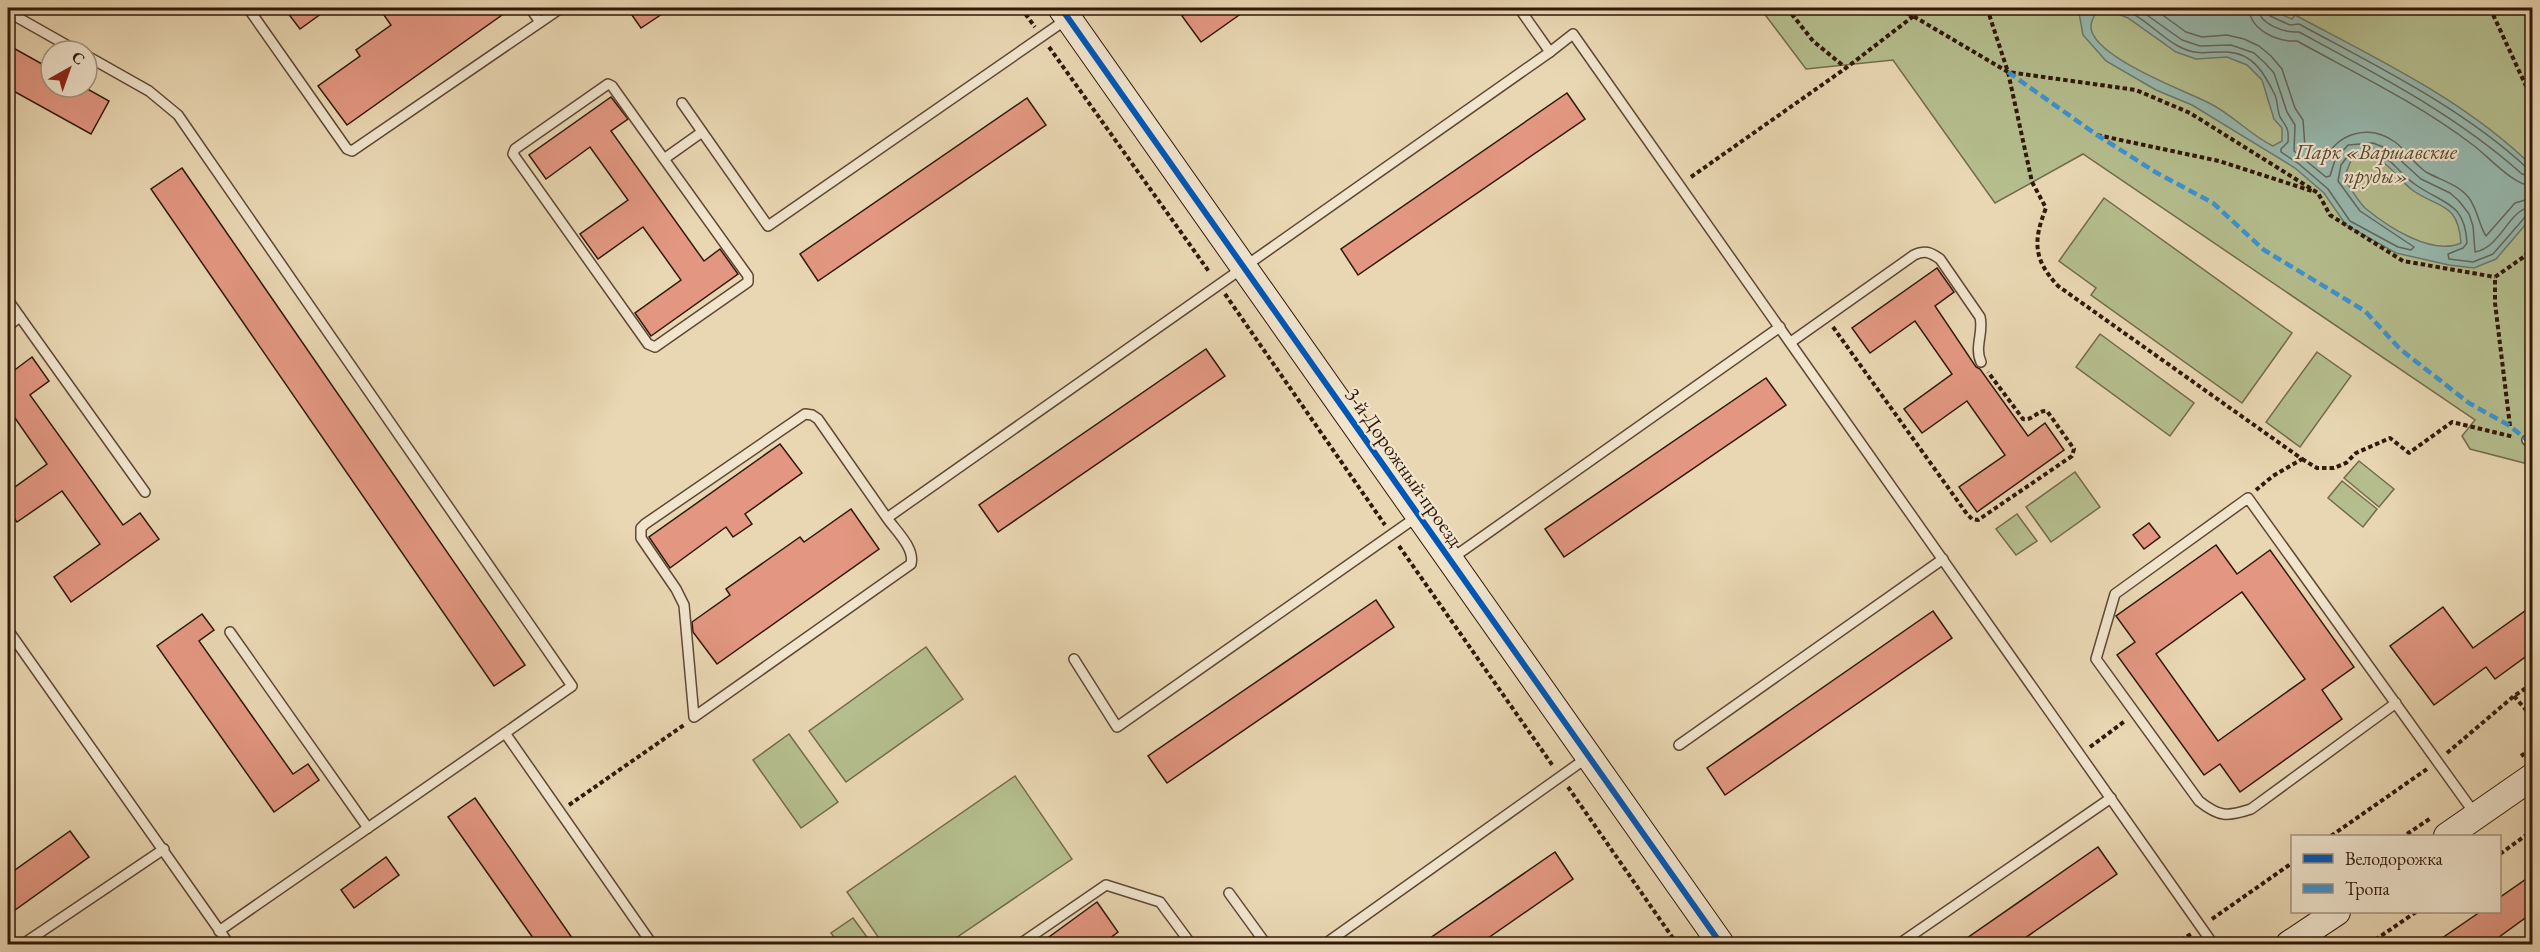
<svg xmlns="http://www.w3.org/2000/svg" width="2540" height="952" viewBox="0 0 2540 952" font-family="'EB Garamond',serif">
<style>
.green{fill:#b5be8e;stroke:#736b4c;stroke-width:1.5}
.water{fill:#97b9af;stroke:#6e796d;stroke-width:1.5;fill-rule:evenodd}
.lines{fill:none;stroke-linecap:round;stroke-linejoin:round}
.shore{stroke:#64685c;stroke-width:1.5}
.building{fill:#e39782;stroke:#311809;stroke-width:1.5;fill-rule:evenodd}
.lane-casing{stroke:#5f4834;stroke-width:12}
.secondary-casing{stroke:#311809;stroke-width:28}
.path{stroke:#311809;stroke-width:4;stroke-dasharray:4.5 3;stroke-linecap:butt}
.lane{stroke:#f1e5ce;stroke-width:9}
.secondary{stroke:#f1e5ce;stroke-width:26}
.quiet{stroke:#3d93d2;stroke-width:4.5;stroke-dasharray:9 4.5;stroke-linecap:butt}
.cycleway-casing{stroke:#f1e5ce;stroke-width:10}
.cycleway{stroke:#0057b8;stroke-width:6}
.labels{text-anchor:middle;stroke-width:4.5;stroke-linejoin:round;paint-order:stroke}
.park-label{font-size:21px;font-style:italic;fill:#594a31;stroke:#f1e5ce}
.street-label{font-size:21px;fill:#311809;stroke:#f1e5ce}
</style>
<rect width="100%" height="100%" fill="#e9d7b3"/>
<filter id="stains"><feTurbulence type="fractalNoise" baseFrequency=".00333" numOctaves="4"/><feColorMatrix values="0 0 0 0 .2 0 0 0 0 .09 0 0 0 0 .02 0 0 0 .5 -.17"/></filter>
<radialGradient id="worn" r=".72"><stop offset=".6" stop-color="#630" stop-opacity="0"/><stop offset="1" stop-color="#630" stop-opacity=".3"/></radialGradient>
<g class="green">
<polygon points="1760,8 2532,8 2532,470 2524,463 2470,449 2462,436 2475,420 2083,154 1995,203 1893,60 1806,69"/>
<polygon points="2104,198 2292,333 2242,403 2091,295 2096,288 2059,261"/>
<polygon points="2100,334 2194,403 2170,436 2076,367"/>
<polygon points="2317,352 2351,376 2300,447 2266,422"/>
<polygon points="2359,461 2394,489 2379,507 2344,478"/>
<polygon points="2075,472 2100,507 2051,542 2026,507"/>
<polygon points="2342,481 2377,509 2363,527 2328,498"/>
<polygon points="2017,514 2037,541 2016,555 1996,529"/>
<polygon points="926,647 963,699 846,782 809,731"/>
<polygon points="789,734 838,802 801,828 753,760"/>
<polygon points="1015,776 1072,859 947,944 883,944 847,892"/>
<polygon points="853,918 872,944 839,944 831,933"/>
</g>
<path class="water" d="M 2081,8 L 2266,8 L 2292,19 L 2295,15 C 2377,59 2465,100 2532,166 L 2532,217 L 2496,259 L 2474,268 L 2449,265 L 2396,253 L 2346,225 L 2324,193 L 2295,168 L 2192,105 L 2156,90 L 2106,61 L 2083,35 L 2079,13 ZM 2097,11 L 2118,14 L 2128,18 L 2176,52 L 2196,59 L 2227,57 L 2247,65 L 2262,80 L 2274,119 L 2282,128 L 2282,141 L 2273,146 C 2250,135 2232,114 2209,103 C 2183,90 2102,60 2092,32 C 2089,25 2093,18 2097,11 ZM 2372,156 C 2389,163 2398,178 2411,189 C 2437,209 2458,200 2461,243 C 2432,256 2388,227 2365,208 C 2357,200 2350,187 2344,178 L 2352,158 Z"/>
<g class="lines">
<g class="shore">
<path d="M 2116,8 C 2141,12 2157,35 2178,46 C 2198,57 2208,51 2227,52 C 2254,53 2265,75 2275,95 C 2278,102 2277,110 2280,117 C 2287,128 2289,128 2288,142 L 2281,149 L 2281,152 L 2299,164 L 2328,189 L 2350,221 L 2398,247 L 2411,250 L 2414,247 L 2360,211 L 2338,181 L 2341,165 L 2350,153 C 2387,143 2390,167 2416,185 C 2443,204 2465,202 2467,243 L 2463,248 L 2448,254 L 2449,259 L 2473,262 L 2493,254 L 2526,216 L 2532,214"/>
<path d="M 2137,8 L 2182,40 L 2200,46 L 2231,45 L 2254,53 L 2265,63 L 2274,73 L 2287,112 L 2295,125 L 2294,151 L 2326,177 L 2330,176 L 2335,160 L 2348,145 L 2373,143 L 2388,149 L 2421,179 L 2450,193 L 2459,201 L 2469,214 L 2473,226 L 2475,252 C 2501,248 2509,208 2532,207"/>
<path d="M 2153,8 L 2186,32 L 2202,37 L 2227,35 L 2244,39 L 2259,46 L 2271,56 L 2282,69 L 2295,108 L 2303,120 L 2305,147 L 2321,161 L 2325,160 C 2338,132 2370,124 2395,142 C 2406,150 2414,164 2426,172 C 2440,180 2458,184 2469,198 C 2478,210 2479,226 2486,236 L 2515,203 L 2532,198"/>
<path d="M 2249,8 C 2250,30 2277,42 2297,41 C 2357,74 2419,104 2473,145 C 2488,156 2514,186 2532,186"/>
<path d="M 2258,8 C 2259,24 2284,33 2299,32 C 2377,74 2456,115 2522,174 L 2532,177"/>
<path d="M 2266,8 L 2270,16 L 2290,25 L 2299,24 C 2378,67 2461,107 2527,168 L 2532,170"/>
</g>
</g>
<g class="building">
<polygon points="284,8 329,8 300,29"/>
<polygon points="379,8 512,8 347,125 318,86 360,56 356,50 391,25"/>
<polygon points="627,8 671,8 641,28"/>
<polygon points="1194,8 1249,8 1201,42 1182,16"/>
<polygon points="8,45 51,69 51,87 84,87 109,101 91,134 8,88"/>
<polygon points="1567,93 1585,119 1358,275 1341,249"/>
<polygon points="611,97 628,119 611,131 704,261 720,249 738,274 651,336 635,313 681,280 643,227 598,259 580,234 628,200 590,147 546,179 529,155"/>
<polygon points="1027,98 1046,125 818,281 800,254"/>
<polygon points="182,168 525,665 494,686 151,189"/>
<polygon points="1937,268 1954,292 1935,306 1976,367 1980,369 2028,436 2045,423 2064,450 1977,512 1959,487 2005,455 1967,401 1922,433 1904,409 1952,374 1915,321 1870,353 1852,328"/>
<polygon points="1206,349 1225,376 998,532 979,505"/>
<polygon points="32,357 49,381 30,395 123,525 140,513 159,539 71,602 54,577 100,544 62,491 17,522 8,510 8,492 47,464 8,408 8,375"/>
<polygon points="1766,378 1786,405 1564,557 1545,529"/>
<polygon points="780,444 802,473 745,514 752,524 733,537 726,527 670,568 649,537"/>
<polygon points="851,509 879,549 717,664 693,632 692,622 730,595 726,589 770,558 800,537 804,542"/>
<polygon points="2149,523 2160,537 2144,549 2133,535"/>
<path d="M 2216,545 L 2237,574 L 2270,550 L 2354,667 L 2322,690 L 2342,719 L 2240,792 L 2220,764 L 2204,775 L 2117,655 L 2135,642 L 2116,616 ZM 2242,592 L 2305,679 L 2218,741 L 2156,654 Z"/>
<polygon points="1376,600 1394,627 1167,783 1148,756"/>
<polygon points="2532,606 2532,652 2495,679 2486,667 2434,705 2390,646 2443,607 2473,648"/>
<polygon points="1933,611 1952,638 1725,795 1707,768"/>
<polygon points="202,614 214,630 199,641 293,774 308,764 319,780 274,812 157,646"/>
<polygon points="475,798 577,945 538,945 448,817"/>
<polygon points="70,831 89,857 8,915 8,875"/>
<polygon points="2098,847 2117,874 2015,945 1957,945"/>
<polygon points="1555,852 1573,879 1478,945 1420,945"/>
<polygon points="386,857 399,875 354,908 341,890"/>
<polygon points="2532,875 2532,913 2488,945 2432,945 2480,912 2499,912 2499,898"/>
<polygon points="1097,902 1118,932 1101,945 1038,945"/>
</g>
<g class="lines">
<defs>
<g id="lane">
<polyline points="248,8 347,149 352,151 561,8"/>
<polyline points="530,8 540,22"/>
<polyline points="1519,8 1550,52 1573,34 2213,944"/>
<polyline points="8,12 77,51"/>
<polyline points="87,56 149,91 178,115 572,686 505,733 652,944"/>
<polyline points="682,103 768,226 1067,19"/>
<polyline points="664,159 612,86 608,84 515,149 513,154 648,344 655,347 748,282 748,276 664,159 702,132"/>
<polyline points="8,300 20,317 8,326"/>
<polyline points="20,317 145,492"/>
<path d="M 1791,342 L 1914,255 C 1925,250 1930,252 1940,259 L 1980,317 C 1984,332 1974,347 1981,362"/>
<polyline points="2527,440 2532,444"/>
<path d="M 887,518 C 896,531 915,548 911,564 L 694,717 L 684,605 L 676,589 L 641,538 L 641,528 L 645,524 L 805,414 L 812,415 L 818,419 L 887,518 L 1550,52"/>
<polyline points="1451,559 1780,327"/>
<polyline points="8,630 229,944"/>
<polyline points="230,632 368,828"/>
<polyline points="1074,659 1117,727 1418,516"/>
<path d="M 2396,703 L 2251,809 C 2227,817 2219,817 2199,801 L 2096,659 L 2115,594 L 2248,498 L 2475,814"/>
<polyline points="1679,745 1943,559"/>
<polyline points="1229,893 1266,944"/>
<polyline points="219,931 505,733"/>
<polyline points="23,944 164,849"/>
<polyline points="1020,944 1106,885 1160,902 1191,944"/>
<polyline points="1325,944 1588,757"/>
<polyline points="1899,944 2111,798"/>
</g>
<g id="secondary">
<polyline points="1061,8 1721,944"/>
<polyline points="2447,836 2532,777"/>
<polyline points="2289,944 2337,912"/>
</g>
</defs>
<use href="#lane" class="lane-casing"/>
<use href="#secondary" class="secondary-casing"/>
<g class="path">
<polyline points="1021,8 1035,27"/>
<polyline points="1787,8 1813,41 1846,68"/>
<polyline points="1893,8 1913,16 2008,72 2136,90 2190,113 2318,193 2330,215 2403,261 2495,277"/>
<path d="M 1987,8 L 2008,72 L 2032,182 L 2046,208 C 2033,241 2033,259 2058,286 L 2302,459 L 2273,476 L 2256,490"/>
<polyline points="2490,8 2532,99"/>
<polyline points="1049,47 1210,273"/>
<polyline points="2097,135 2219,161 2312,191"/>
<polyline points="1691,177 1846,68 1924,8"/>
<polyline points="1225,294 1385,525"/>
<path d="M 1833,327 L 1967,514 L 1972,519 L 1978,520 L 2072,456 L 2074,449 L 2047,411 C 2037,410 2033,421 2023,419 L 1988,372"/>
<polyline points="2510,426 2495,303 2495,277 2525,256 2532,244"/>
<polyline points="2302,459 2317,468 2334,468 2346,463 2356,453 2390,438 2409,453 2452,422 2514,437"/>
<polyline points="1399,546 1553,766"/>
<polyline points="2514,696 2532,717 2530,750 2521,756"/>
<polyline points="2090,747 2125,721"/>
<polyline points="2447,753 2514,696 2532,684"/>
<polyline points="1568,787 1677,944"/>
<polyline points="569,805 684,725"/>
<polyline points="2407,834 2431,818"/>
<polyline points="2331,836 2427,769"/>
<polyline points="2500,854 2532,831"/>
<polyline points="2212,919 2292,863"/>
<polyline points="2174,944 2191,934"/>
<polyline points="2369,944 2416,912"/>
</g>
<use href="#lane" class="lane"/>
<use href="#secondary" class="secondary"/>
<polyline class="quiet" points="2008,72 2097,135 2157,173 2213,203 2264,250 2365,311 2400,349 2469,403 2510,426 2527,440"/>
<defs>
<polyline id="cycleway" points="1061,8 1721,944"/>
</defs>
<use href="#cycleway" class="cycleway-casing"/>
<use href="#cycleway" class="cycleway"/>
</g>
<g class="labels">
<g class="park-label">
<text x="2376" y="159">Парк «Варшавские<tspan x="2376" dy="24">пруды»</tspan></text>
</g>
<g class="street-label">
<text transform="translate(1404 467) rotate(55)" y="7">3-й Дорожный проезд</text>
</g>
</g>
<rect width="2540" height="952" fill="none" stroke="#e9d7b3" stroke-width="30"/>
<rect x="9" y="9" width="2522" height="934" fill="none" stroke="#311809" stroke-width="3"/>
<rect x="15" y="15" width="2510" height="922" fill="none" stroke="#311809" stroke-width="1.5"/>
<rect x="2291" y="835" width="210" height="78" fill="#f1e5ce" stroke="#a4937f" stroke-width="1.5"/>
<rect x="2303" y="854" width="30" height="9" fill="#0057b8" stroke="#a4937f" stroke-width="1.5"/>
<text x="2345" y="865" font-size="18" fill="#311809">Велодорожка</text>
<rect x="2303" y="884" width="30" height="9" fill="#3d93d2" stroke="#a4937f" stroke-width="1.5"/>
<text x="2345" y="895" font-size="18" fill="#311809">Тропа</text>
<g transform="translate(69 69) rotate(40)"><circle r="28" fill="#f1e5ce" stroke="#a4937f" stroke-width="1.5"/>
<path d="M0-4.5L10 22L0 15L-10 22Z" fill="#8f2418"/>
<text y="-9" font-size="16" font-weight="bold" text-anchor="middle" fill="#311809">С</text>
</g>
<rect width="100%" height="100%" filter="url(#stains)"/>
<rect width="100%" height="100%" fill="url(#worn)"/>
</svg>
